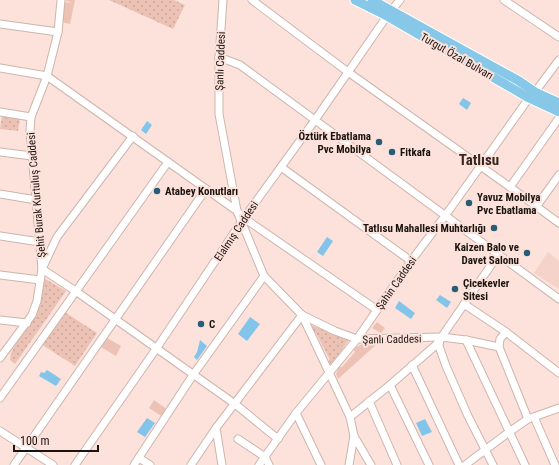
<svg xmlns="http://www.w3.org/2000/svg" width="559" height="465" viewBox="0 0 559 465" font-family="'Roboto Condensed',sans-serif">
<style>
.built{fill:#f5d3c9}
.grass{fill:url(#grass-dots)}
.garden{fill:#ecc2b5}
.water{fill:#83c5ea}
.lines{fill:none;stroke-linecap:round;stroke-linejoin:round}
.minor-casing{stroke:#cdb5ad;stroke-width:9}
.major-casing{stroke:#fff;stroke-width:11}
.minor{stroke:#fff;stroke-width:7}
.major{stroke:#87c8e8;stroke-width:9}
.poi-dot{fill:#285d78;stroke:#fce2da;stroke-width:1.5}
.labels{text-anchor:middle;stroke-width:4;stroke-linejoin:round;paint-order:stroke}
.street-label{font-size:11px;fill:#1b1310;stroke:#fce2da}
.poi-label{font-size:11px;font-weight:bold;fill:#1b1310;stroke:#fce2da;text-anchor:start}
.district-label{font-size:15px;font-weight:bold;fill:#382520;stroke:#fce2da}
</style>
<defs>
<pattern id="grass-dots" width="8" height="8" patternUnits="userSpaceOnUse"><rect width="8" height="8" fill="#ecc2b5"/><path d="M2 2h.1M6 6h.1" fill="none" stroke="#caa69b" stroke-width="1.8" stroke-linecap="round"/></pattern>
</defs>
<rect width="100%" height="100%" fill="#fce2da"/>
<polygon class="built" points="548,252 559,261 559,289 534,273"/>
<g class="grass">
<polygon points="109,0 174,0 185,5 173,29"/>
<polygon points="2,116 20,118 18,131 0,129"/>
<polygon points="42,277 66,291 15,364 10,360 11,353 23,331"/>
<polygon points="63,311 97,333 75,366 41,344"/>
<polygon points="311,325 349,340 331,365 329,361 329,358 316,333 314,332"/>
</g>
<g class="garden">
<polygon points="65,0 75,0 70,24 61,22 64,2 72,3"/>
<polygon points="377,322 385,328 381,333 372,328"/>
<polygon points="107,338 121,346 116,356 101,347"/>
<polygon points="378,343 338,379 336,374 339,367 342,367 355,352 353,349 362,344"/>
<polygon points="154,400 168,410 163,417 149,408"/>
</g>
<g class="water">
<polygon points="463,98 471,103 467,110 459,104"/>
<polygon points="147,121 152,125 146,134 141,130"/>
<polygon points="327,237 333,241 323,256 317,252"/>
<polygon points="440,295 451,302 447,308 436,300"/>
<polygon points="399,301 415,313 411,319 395,308"/>
<polygon points="250,317 260,324 247,341 238,334"/>
<polygon points="200,340 207,346 197,360 194,357 197,352"/>
<polygon points="47,370 61,379 56,386 39,376 41,372 44,373"/>
<polygon points="147,418 155,423 145,437 137,432"/>
<polygon points="425,419 432,432 422,436 416,423"/>
</g>
<g class="lines">
<defs>
<g id="minor">
<polyline points="223,0 219,57 219,114 237,211 264,276 302,315 335,331 357,339 441,337 466,340 499,347"/>
<polyline points="252,0 348,72 510,187 559,223"/>
<polyline points="504,0 559,37"/>
<polyline points="0,24 58,32"/>
<polyline points="219,57 240,65 559,299"/>
<polyline points="0,68 47,76 237,211 244,218 377,310"/>
<polyline points="535,92 559,60"/>
<polyline points="0,112 31,117"/>
<polyline points="133,136 57,237 42,269 77,292 235,404 278,439"/>
<polyline points="0,152 32,156"/>
<polyline points="281,167 411,261"/>
<polyline points="510,187 559,118"/>
<polyline points="0,194 36,200"/>
<polyline points="536,207 559,175"/>
<polyline points="0,236 40,242"/>
<polyline points="0,275 40,280"/>
<polyline points="464,304 506,332"/>
<polyline points="302,315 350,417 354,436 349,465"/>
<polyline points="0,320 27,323"/>
<polyline points="440,340 439,346 446,366 468,416 493,465"/>
<polyline points="466,340 525,465"/>
<polyline points="0,358 32,315 37,301 42,269 30,131 31,117 47,76 58,32 61,0"/>
<polyline points="412,365 459,465"/>
<polyline points="390,385 429,465"/>
<polyline points="0,398 168,162"/>
<polyline points="369,401 397,465"/>
<polyline points="296,413 321,465"/>
<polyline points="350,417 390,385 436,345 498,255"/>
<polyline points="534,417 555,465"/>
<polyline points="528,419 499,347 500,339 506,332 559,373"/>
<polyline points="0,431 53,465"/>
<polyline points="354,436 371,465"/>
<polyline points="238,439 265,457 269,465"/>
<polyline points="139,458 150,465"/>
<polyline points="14,465 206,189"/>
<polyline points="75,465 156,349 244,218 315,120 387,16 400,0"/>
<polyline points="134,465 193,375 264,276"/>
<polyline points="191,465 216,428"/>
<polyline points="222,465 216,428 302,315"/>
<polyline points="259,465 296,413 357,339 411,261 445,216 529,98"/>
<polyline points="465,465 509,432 528,419 559,408"/>
</g>
<g id="major">
<polyline points="355,0 387,16 529,98 559,112"/>
<polyline points="372,0 519,81 535,92 559,103"/>
</g>
</defs>
<use href="#minor" class="minor-casing"/>
<use href="#major" class="major-casing"/>
<use href="#minor" class="minor"/>
<use href="#major" class="major"/>
</g>
<g class="poi-dot">
<circle cx="379" cy="142" r="4"/>
<circle cx="392" cy="152" r="4"/>
<circle cx="157" cy="191" r="4"/>
<circle cx="469" cy="203" r="4"/>
<circle cx="494" cy="228" r="4"/>
<circle cx="527" cy="253" r="4"/>
<circle cx="455" cy="289" r="4"/>
<circle cx="201" cy="324" r="4"/>
</g>
<g class="labels">
<g class="street-label">
<text transform="translate(457 56) rotate(30)" y="4">Turgut Özal Bulvarı</text>
<text transform="translate(220 61) rotate(-88)" y="4">Şanlı Caddesi</text>
<text transform="translate(36 195) rotate(-95)" y="4">Şehit Burak Kurtuluş Caddesi</text>
<text transform="translate(236 231) rotate(-56)" y="4">Elalmış Caddesi</text>
<text transform="translate(396 283) rotate(-55)" y="4">Şahin Caddesi</text>
<text transform="translate(392 339) rotate(-1)" y="4">Şanlı Caddesi</text>
</g>
<g class="poi-label">
<text x="371" y="140" text-anchor="end">Öztürk Ebatlama<tspan x="371" dy="13">Pvc Mobilya</tspan></text>
<text x="400" y="156">Fitkafa</text>
<text x="165" y="195">Atabey Konutları</text>
<text x="477" y="201">Yavuz Mobilya<tspan x="477" dy="13">Pvc Ebatlama</tspan></text>
<text x="486" y="232" text-anchor="end">Tatlısu Mahallesi Muhtarlığı</text>
<text x="519" y="251" text-anchor="end">Kaizen Balo ve<tspan x="519" dy="13">Davet Salonu</tspan></text>
<text x="463" y="287">Çicekevler<tspan x="463" dy="13">Sitesi</tspan></text>
<text x="209" y="328">C</text>
</g>
<g class="district-label">
<text x="479" y="165">Tatlısu</text>
</g>
</g>
<path d="M14 445v6h84v-6" fill="none" stroke="#1b1310" stroke-width="2"/>
<text x="20" y="445" font-size="12" fill="#1b1310" stroke="#fce2da" stroke-width="3" paint-order="stroke">100 m</text>
</svg>
